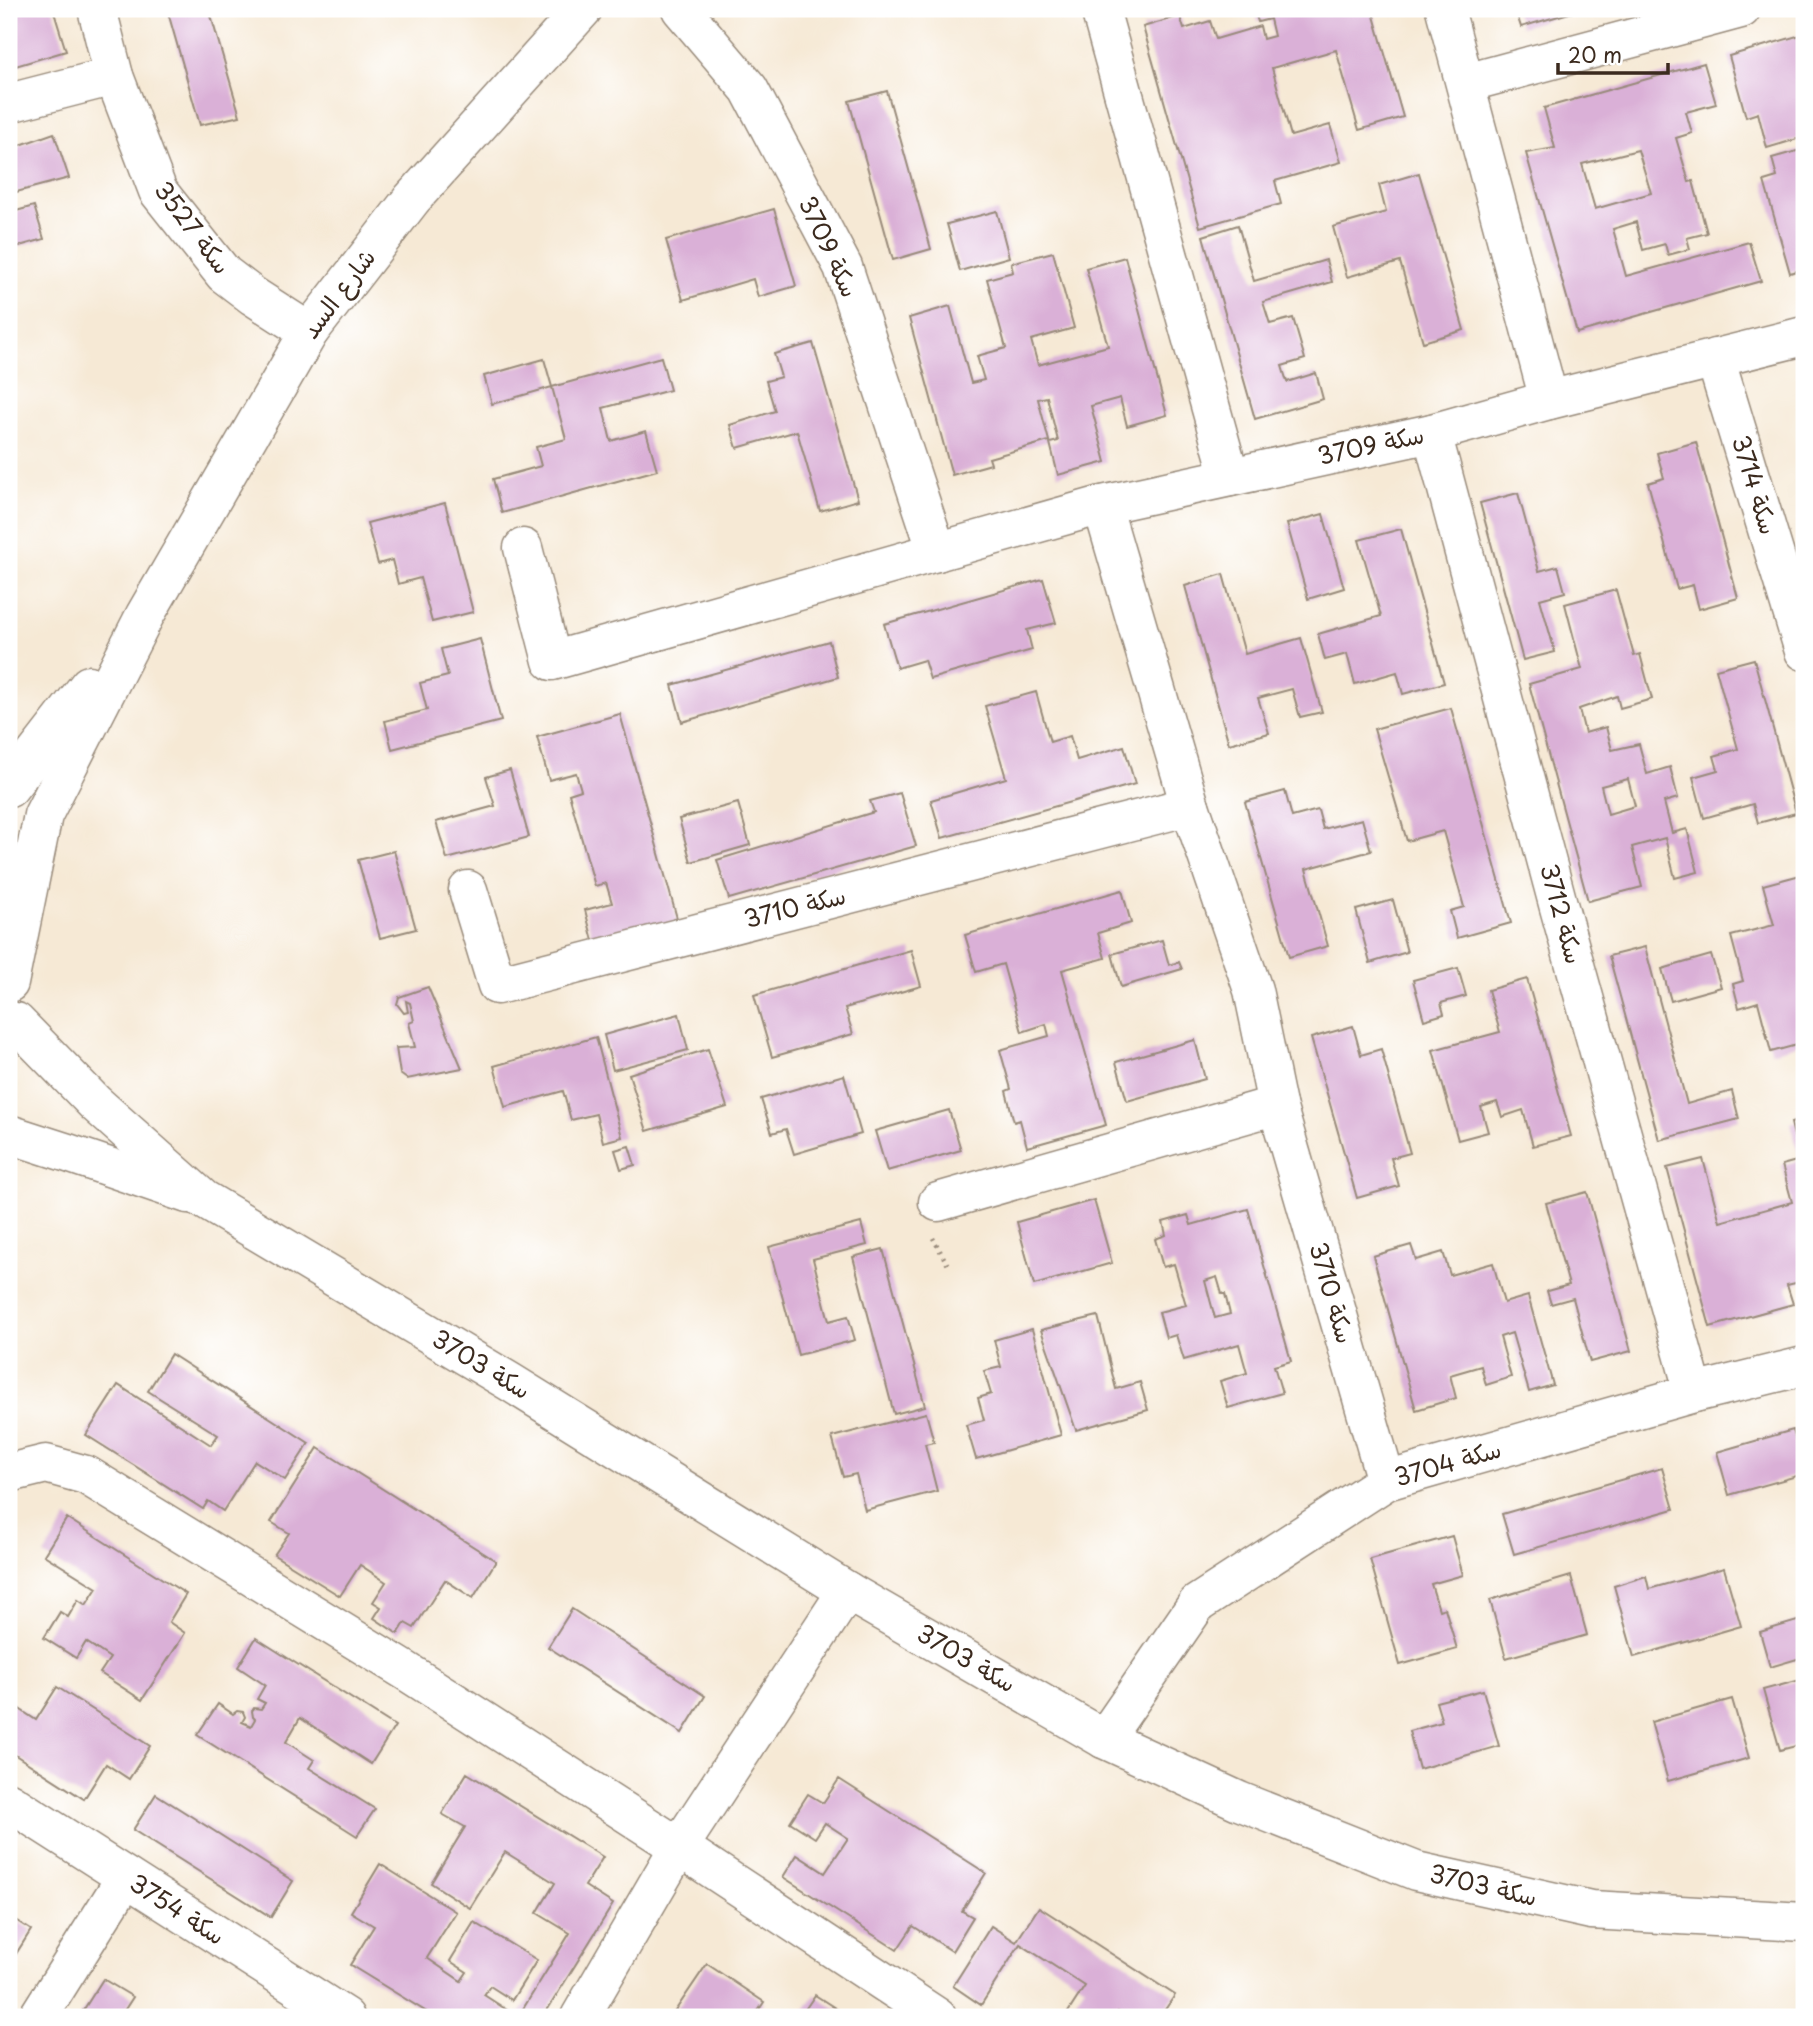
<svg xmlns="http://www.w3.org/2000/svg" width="1813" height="2026" viewBox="0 0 1813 2026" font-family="'Playpen Sans','Playpen Sans Arabic',sans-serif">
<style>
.building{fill:#dab0d7;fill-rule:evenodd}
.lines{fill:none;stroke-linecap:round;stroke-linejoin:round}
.minor-casing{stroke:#988a7a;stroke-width:41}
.path{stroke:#988a7a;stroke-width:4.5;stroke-dasharray:2 5;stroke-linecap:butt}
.minor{stroke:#fff;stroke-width:38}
.labels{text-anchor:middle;stroke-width:5;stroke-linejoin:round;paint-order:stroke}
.street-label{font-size:24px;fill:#3b2a1e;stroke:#fff}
</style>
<rect width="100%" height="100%" fill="#fff"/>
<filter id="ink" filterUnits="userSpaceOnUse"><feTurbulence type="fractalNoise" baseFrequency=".0143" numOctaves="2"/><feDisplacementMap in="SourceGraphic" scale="14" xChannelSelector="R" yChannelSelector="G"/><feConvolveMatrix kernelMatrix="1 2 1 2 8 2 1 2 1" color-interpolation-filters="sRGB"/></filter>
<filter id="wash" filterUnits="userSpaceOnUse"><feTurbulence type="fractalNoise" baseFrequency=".00686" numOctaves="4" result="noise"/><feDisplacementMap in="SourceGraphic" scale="28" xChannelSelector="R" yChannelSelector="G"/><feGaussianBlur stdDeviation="1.57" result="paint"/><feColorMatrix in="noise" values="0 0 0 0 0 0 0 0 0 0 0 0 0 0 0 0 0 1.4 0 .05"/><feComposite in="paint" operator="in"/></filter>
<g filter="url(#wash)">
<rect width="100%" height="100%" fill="#f6e9d5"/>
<g id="blocks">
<g class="building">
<polygon points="9,9 53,9 66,51 9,68"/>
<polygon points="167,9 209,9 240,116 200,125"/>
<polygon points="1254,9 1372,9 1403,117 1359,130 1336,50 1272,68 1291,136 1330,125 1341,162 1275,181 1281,204 1200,227 1143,27 1180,16 1184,29 1210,21 1216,39 1260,26 1263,39 1274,36 1270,19 1258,22"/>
<polygon points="1515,9 1583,9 1521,27"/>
<polygon points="1804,34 1804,137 1767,148 1758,113 1746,117 1729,56"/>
<path d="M 1704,63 L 1716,104 L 1686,112 L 1692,133 L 1676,138 L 1689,182 L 1693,181 L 1707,233 L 1687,238 L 1690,249 L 1668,255 L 1665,244 L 1643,250 L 1636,222 L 1613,229 L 1626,276 L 1749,242 L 1761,281 L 1577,333 L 1526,153 L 1555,148 L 1544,108 ZM 1638,150 L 1651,193 L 1595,209 L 1582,164 Z"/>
<polygon points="887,91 931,249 893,260 849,101"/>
<polygon points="54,133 69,178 9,194 9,149"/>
<polygon points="1804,149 1804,269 1790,273 1764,181 1777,177 1772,158"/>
<polygon points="1419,173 1464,330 1423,342 1400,262 1347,277 1333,227 1386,212 1379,185"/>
<polygon points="34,206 44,239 9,249 9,213"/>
<polygon points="774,209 796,286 758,297 753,279 683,300 666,240"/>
<polygon points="997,211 1009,257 960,271 947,224"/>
<polygon points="1238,225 1254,281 1326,260 1332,282 1263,302 1270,324 1293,318 1305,359 1282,366 1287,382 1316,373 1323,399 1255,419 1203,236"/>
<polygon points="1053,252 1074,328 1031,340 1038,365 1108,346 1086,268 1125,257 1167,415 1127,426 1120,398 1091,406 1106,462 1058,475 1050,443 1058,441 1047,397 1038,399 1049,441 989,458 991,464 952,475 909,318 950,306 971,383 984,380 977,356 1006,348 987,279 1013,272 1011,263"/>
<polygon points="813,343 858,500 820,511 797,431 737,448 730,425 775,411 766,381 781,377 774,354"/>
<polygon points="661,357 670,390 603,408 611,441 646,431 657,470 502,513 493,479 541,466 536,447 566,439 552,387 492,404 484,376 544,359 552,387"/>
<polygon points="1696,442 1738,598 1699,609 1693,585 1677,589 1648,483 1664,478 1657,453"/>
<polygon points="1518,493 1539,571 1558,566 1565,592 1540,599 1555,652 1523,660 1480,503"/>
<polygon points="445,503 473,612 432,622 420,578 398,584 392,560 378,564 367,523"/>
<polygon points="1323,514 1344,588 1308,599 1287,524"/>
<polygon points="1401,529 1444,683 1403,694 1397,672 1355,684 1347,654 1325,660 1318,634 1381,616 1359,540"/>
<polygon points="1223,574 1245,654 1301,638 1322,712 1300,717 1292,689 1258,698 1269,733 1229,744 1185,586"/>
<polygon points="1043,579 1056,623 1027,630 1032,650 930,679 924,660 897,668 884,624"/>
<path d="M 1616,590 L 1634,656 L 1640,654 L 1652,699 L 1620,708 L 1617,696 L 1579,709 L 1585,733 L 1606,727 L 1612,750 L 1639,744 L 1647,774 L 1670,767 L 1678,798 L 1664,802 L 1672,833 L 1687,829 L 1698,872 L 1675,878 L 1665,838 L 1632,847 L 1642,887 L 1588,901 L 1529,684 L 1582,669 L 1565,604 ZM 1628,779 L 1635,806 L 1608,814 L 1601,786 Z"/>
<polygon points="480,639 501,721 392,749 385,721 427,710 420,683 448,676 441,649"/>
<polygon points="829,641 838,677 682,722 672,685"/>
<polygon points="1754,659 1796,813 1758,823 1753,804 1704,818 1693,777 1718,770 1714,756 1738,749 1716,669"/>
<polygon points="1036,692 1050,742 1070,736 1077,760 1124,746 1135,784 942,838 931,800 1006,778 985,706"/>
<polygon points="1451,708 1511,923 1457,938 1450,911 1464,907 1443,831 1407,841 1374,729"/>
<polygon points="620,714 680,929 596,952 585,910 612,903 606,883 595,886 569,794 581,790 576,773 549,780 537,737"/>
<polygon points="510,770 529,837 447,859 436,822 495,806 486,777"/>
<polygon points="1285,791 1292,817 1318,810 1323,829 1362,819 1371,851 1306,869 1328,946 1289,957 1245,802"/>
<polygon points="900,793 916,846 729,899 717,860 874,812 870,801"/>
<polygon points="738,803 750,845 691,862 679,819"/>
<polygon points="394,851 416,929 380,938 358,860"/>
<polygon points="1804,874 1804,1043 1771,1052 1758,1002 1739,1008 1733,984 1743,981 1731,936 1774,925 1763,885"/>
<polygon points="1122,890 1131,923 1098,933 1105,958 1062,970 1106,1125 1027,1147 1020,1120 1014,1122 1006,1091 1011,1089 1000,1050 1049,1036 1046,1024 1022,1032 1003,964 976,972 965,935"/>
<polygon points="1393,900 1407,952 1370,963 1356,910"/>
<polygon points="1162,940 1169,965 1179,962 1182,969 1121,987 1112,954"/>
<polygon points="1645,947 1687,1104 1732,1091 1739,1119 1659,1140 1609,956"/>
<polygon points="911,950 921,986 845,1008 853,1034 772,1057 754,995"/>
<polygon points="1711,955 1721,987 1671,1001 1662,969"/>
<polygon points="1458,968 1466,996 1441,1003 1444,1014 1424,1020 1413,980"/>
<polygon points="1527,979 1571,1136 1533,1146 1523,1110 1502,1117 1497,1102 1481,1107 1488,1132 1458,1140 1433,1050 1500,1032 1488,990"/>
<polygon points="428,987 462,1068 407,1079 400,1074 396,1048 415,1047 409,1023 414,1021 410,1003 406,1001 408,1012 404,1013 397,1004 399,997"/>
<polygon points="679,1014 688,1050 613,1070 604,1035"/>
<polygon points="1353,1026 1361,1055 1381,1049 1410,1153 1391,1158 1399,1186 1357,1198 1311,1038"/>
<polygon points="596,1037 622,1137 603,1142 596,1114 571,1120 563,1091 505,1107 494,1066"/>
<polygon points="1195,1040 1205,1079 1127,1101 1116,1062"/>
<polygon points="708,1049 727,1107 647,1131 629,1074"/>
<polygon points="844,1075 861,1134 794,1154 786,1129 772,1133 761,1099"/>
<polygon points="949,1110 961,1150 887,1171 875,1131"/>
<polygon points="1804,1119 1804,1281 1787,1285 1793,1304 1710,1327 1667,1168 1703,1159 1720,1222 1792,1202 1782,1165 1800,1160 1791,1123"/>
<polygon points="629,1146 635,1165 621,1169 615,1150"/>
<polygon points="1587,1192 1631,1351 1590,1362 1573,1298 1551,1304 1547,1291 1569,1285 1546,1203"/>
<polygon points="1094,1200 1112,1263 1034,1285 1017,1222"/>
<path d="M 1248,1209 L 1291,1361 L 1274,1366 L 1282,1393 L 1228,1408 L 1220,1381 L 1247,1373 L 1239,1344 L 1184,1360 L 1176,1335 L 1166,1338 L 1159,1312 L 1186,1305 L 1174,1264 L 1163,1267 L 1155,1239 L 1166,1235 L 1163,1222 L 1188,1215 L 1191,1225 ZM 1217,1277 L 1222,1294 L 1225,1294 L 1230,1314 L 1215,1318 L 1205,1281 Z"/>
<polygon points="861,1223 867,1245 813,1259 829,1321 848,1316 855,1340 798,1355 769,1247"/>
<polygon points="1411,1245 1416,1260 1443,1252 1450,1275 1493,1263 1504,1303 1528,1296 1553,1385 1529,1392 1512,1333 1500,1337 1511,1377 1486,1385 1481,1366 1450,1375 1456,1398 1416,1410 1373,1256"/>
<polygon points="883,1249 925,1406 894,1414 853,1257"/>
<polygon points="1098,1316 1116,1389 1140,1382 1148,1410 1076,1430 1041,1330"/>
<polygon points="1032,1329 1061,1435 976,1459 966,1425 984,1420 978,1398 991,1394 984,1371 1001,1367 994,1340"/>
<polygon points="171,1354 309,1443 285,1480 255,1461 223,1511 208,1501 203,1509 86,1435 118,1385 211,1445 218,1435 148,1391"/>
<polygon points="926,1413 934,1442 925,1444 937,1491 865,1510 856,1474 843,1477 832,1437"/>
<polygon points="1793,1430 1804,1468 1804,1474 1729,1495 1717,1452"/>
<polygon points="318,1448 496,1561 473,1598 445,1580 414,1628 405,1623 398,1634 374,1618 381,1607 373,1602 386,1582 360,1565 340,1596 274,1555 289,1533 271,1522"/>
<polygon points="1662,1468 1674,1509 1514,1554 1502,1514"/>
<polygon points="67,1518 186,1594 169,1622 185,1633 142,1700 100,1673 110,1658 86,1642 76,1658 44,1638 60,1612 68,1617 78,1600 86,1605 97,1588 44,1555"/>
<polygon points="1452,1536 1463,1575 1431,1584 1439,1610 1445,1608 1457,1649 1400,1665 1370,1559"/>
<polygon points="1724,1568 1741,1626 1634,1657 1614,1586 1646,1576 1649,1589"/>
<polygon points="1571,1576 1587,1635 1506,1658 1490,1600"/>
<polygon points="572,1609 705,1696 682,1733 548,1647"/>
<polygon points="1804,1619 1804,1657 1770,1667 1760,1632"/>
<polygon points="256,1638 395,1726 371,1764 300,1718 286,1742 314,1760 309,1768 375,1809 357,1836 197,1735 218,1704 233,1714 237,1711 243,1712 245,1717 242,1722 251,1726 255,1719 253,1717 252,1711 254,1708 261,1709 265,1703 257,1699 265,1685 238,1667"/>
<polygon points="1804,1679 1804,1744 1780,1750 1763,1690"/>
<polygon points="57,1687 150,1746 129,1779 106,1764 84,1799 9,1751 9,1702 36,1720"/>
<polygon points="1483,1690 1499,1746 1419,1769 1409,1731 1442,1722 1436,1702"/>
<polygon points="1732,1699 1749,1758 1668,1781 1651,1722"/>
<polygon points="467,1773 603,1857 585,1886 613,1904 543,2017 518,2017 570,1933 537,1913 555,1883 505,1852 470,1908 431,1883 465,1827 442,1814"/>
<polygon points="839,1779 986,1873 962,1911 973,1917 952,1951 913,1926 897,1950 783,1877 797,1855 825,1873 848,1838 825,1823 815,1838 790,1822 808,1794 823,1803"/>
<polygon points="156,1794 293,1881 271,1917 133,1830"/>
<polygon points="380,1864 456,1912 427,1958 461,1981 467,1972 450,1961 474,1922 537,1960 512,2000 490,1986 484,1995 507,2010 502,2017 435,2017 350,1965 374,1926 351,1912"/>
<polygon points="1039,1907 1175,1995 1160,2017 1126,2017 1118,2012 1115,2017 1065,2017 1085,1986 1020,1944 981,2005 953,1986 991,1926 1016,1942"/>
<polygon points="9,1916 31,1930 9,1965"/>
<polygon points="707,1964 764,2002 754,2017 671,2017"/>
<polygon points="103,1979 133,1997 120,2017 79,2017"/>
<polygon points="815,1995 849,2017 800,2017"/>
</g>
</g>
</g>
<g filter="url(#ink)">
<use href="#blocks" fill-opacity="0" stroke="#988a7a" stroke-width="2"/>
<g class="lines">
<defs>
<g id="minor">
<polyline points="97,9 114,76 158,191 224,274 253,296 309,332"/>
<polyline points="681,9 749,89 843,267 937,552"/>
<polyline points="1100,9 1230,477"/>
<polyline points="1445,9 1549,400"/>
<polyline points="1466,83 1741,9"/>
<polyline points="9,103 114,76"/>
<polyline points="1715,358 1804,651"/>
<polyline points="1432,433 1558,904 1694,1393"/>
<polyline points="1102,505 1190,806 1253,990 1277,1105 1386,1481"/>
<polyline points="523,548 552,661 1102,505 1432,433 1549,400 1804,336"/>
<polyline points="9,788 89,685"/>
<polyline points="468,890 497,985 1190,806"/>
<polyline points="9,983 43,815 145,615 309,332 412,199 583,9"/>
<polyline points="16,1022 95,1103 203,1199 510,1382 847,1591 1104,1739 1239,1801 1416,1871 1591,1910 1804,1922"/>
<polyline points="9,1134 68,1153 188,1194"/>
<polyline points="938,1202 1277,1105"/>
<polyline points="9,1473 46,1464 86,1475 406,1671 679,1847 937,2017"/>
<polyline points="1104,1739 1197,1604 1386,1481 1694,1393 1804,1366"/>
<polyline points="9,1802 345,2017"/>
<polyline points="38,2017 126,1877"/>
<polyline points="580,2017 679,1847 847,1591"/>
</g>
</defs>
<use href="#minor" class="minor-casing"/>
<polyline class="path" points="933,1238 949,1267"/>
<use href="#minor" class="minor"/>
</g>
</g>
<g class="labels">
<g class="street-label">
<text transform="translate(192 228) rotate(53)" y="8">سكة 3527</text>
<text transform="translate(828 247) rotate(65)" y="8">سكة 3709</text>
<text transform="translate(339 294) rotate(-53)" y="8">شارع السد</text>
<text transform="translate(1371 446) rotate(-12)" y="8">سكة 3709</text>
<text transform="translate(1754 485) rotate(73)" y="8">سكة 3714</text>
<text transform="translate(795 908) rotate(-14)" y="8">سكة 3710</text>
<text transform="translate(1561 914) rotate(75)" y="8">سكة 3712</text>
<text transform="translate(1331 1293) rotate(74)" y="8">سكة 3710</text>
<text transform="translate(481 1365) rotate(31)" y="8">سكة 3703</text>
<text transform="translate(1448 1464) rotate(-16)" y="8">سكة 3704</text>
<text transform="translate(966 1659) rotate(30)" y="8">سكة 3703</text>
<text transform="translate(1483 1886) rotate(13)" y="8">سكة 3703</text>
<text transform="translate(177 1910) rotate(33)" y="8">سكة 3754</text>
</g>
</g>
<rect width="1813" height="2026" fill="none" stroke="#fff" stroke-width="35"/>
<path d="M1558 63v10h110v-10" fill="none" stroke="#3b2a1e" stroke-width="3.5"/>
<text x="1568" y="63" font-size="21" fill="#3b2a1e" stroke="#ffffff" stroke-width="5" paint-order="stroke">20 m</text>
</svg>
